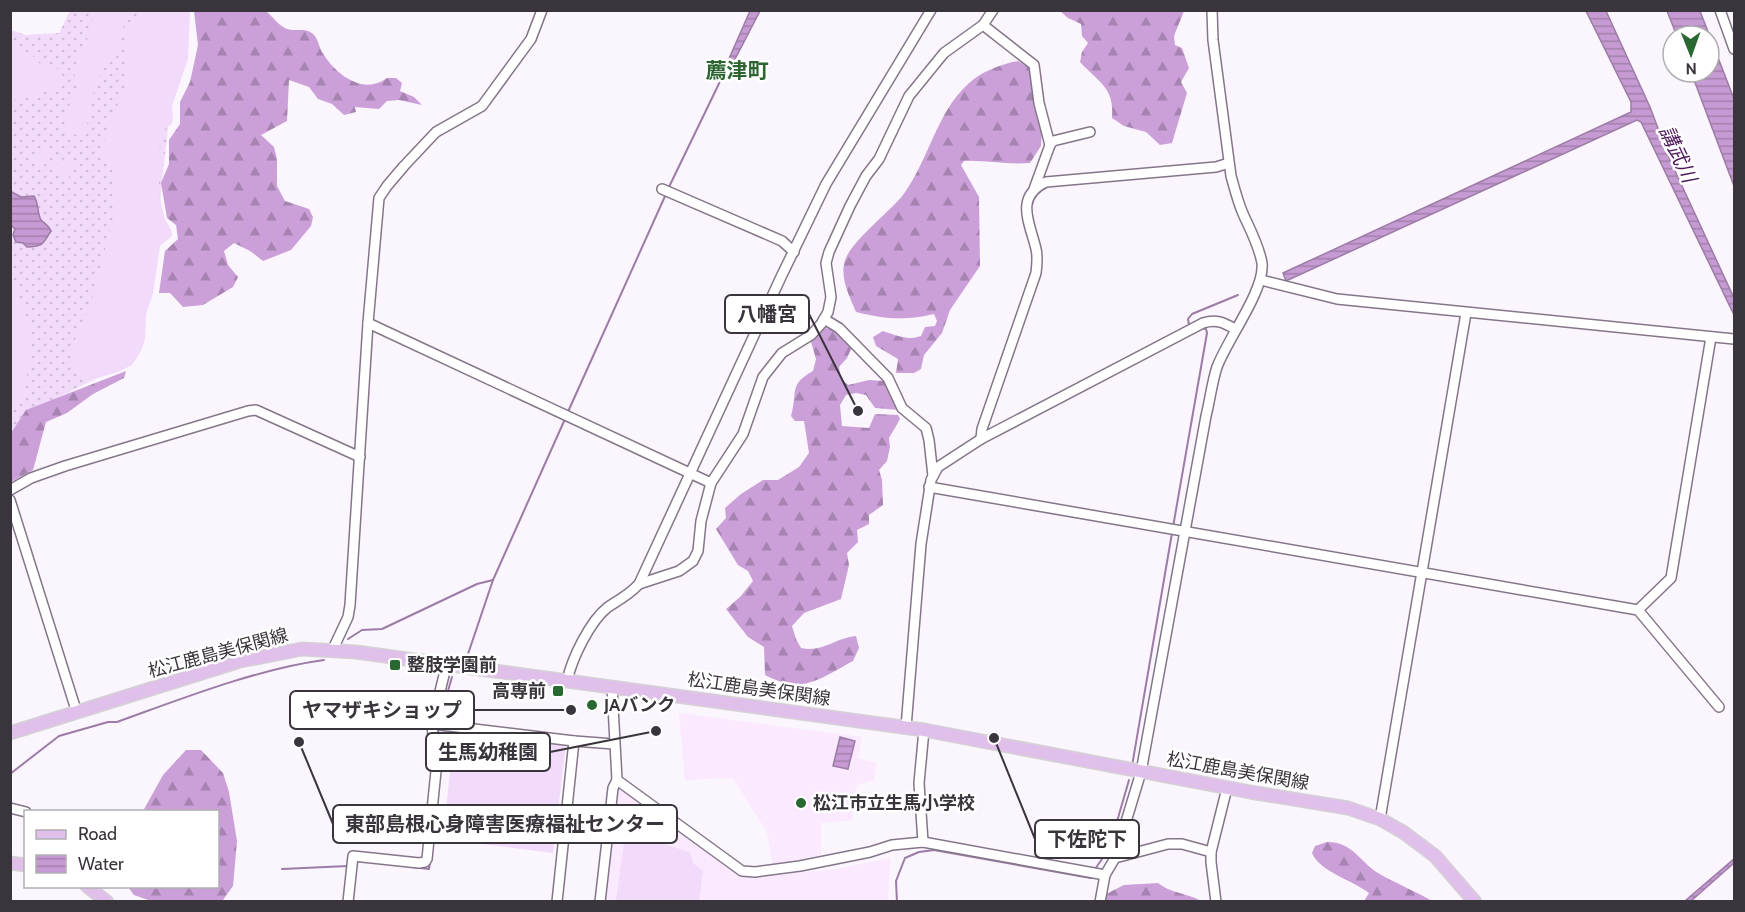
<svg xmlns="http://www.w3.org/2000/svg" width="1745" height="912" viewBox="0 0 1745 912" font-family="Cabin,'Noto Sans JP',sans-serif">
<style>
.built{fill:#fae9ff}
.grass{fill:url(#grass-dots)}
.forest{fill:url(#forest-firs)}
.garden{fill:#f2dafa}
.water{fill:url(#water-rules);stroke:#9c7ca6;stroke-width:1.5}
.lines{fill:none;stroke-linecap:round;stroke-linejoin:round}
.stream{stroke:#9c7ca6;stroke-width:2}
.minor-casing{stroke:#847689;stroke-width:12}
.major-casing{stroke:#d4d2d4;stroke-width:15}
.minor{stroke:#fff;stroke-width:9}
.major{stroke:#e0bfeb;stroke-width:12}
.poi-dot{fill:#296831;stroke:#fff;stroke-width:2}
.labels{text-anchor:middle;stroke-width:5;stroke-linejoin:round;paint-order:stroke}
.street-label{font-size:18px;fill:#3a343c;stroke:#fff}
.poi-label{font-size:18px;font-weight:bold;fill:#3a343c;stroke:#fff;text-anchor:start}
.water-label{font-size:20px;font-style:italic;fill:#4c175a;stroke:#fff}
.quarter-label{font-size:21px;font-weight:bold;fill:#2c6432;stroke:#fff}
.leader{fill:none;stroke:#3a343c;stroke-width:2}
.callout-dot{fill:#3a343c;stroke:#fff;stroke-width:2}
.callout{fill:#fff;stroke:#3a343c;stroke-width:2}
.callout-label{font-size:20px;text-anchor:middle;font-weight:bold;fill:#3a343c}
</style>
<defs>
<pattern id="grass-dots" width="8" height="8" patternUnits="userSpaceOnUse" patternTransform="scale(1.5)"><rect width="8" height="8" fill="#f2dafa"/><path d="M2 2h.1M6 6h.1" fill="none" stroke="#d0bcd7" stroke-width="1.8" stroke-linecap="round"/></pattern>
<pattern id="forest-firs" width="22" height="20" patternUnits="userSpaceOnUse" patternTransform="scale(1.5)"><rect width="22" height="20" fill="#cba0d8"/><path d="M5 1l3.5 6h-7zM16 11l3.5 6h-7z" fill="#a683b0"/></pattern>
<pattern id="water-rules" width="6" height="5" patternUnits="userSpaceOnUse" patternTransform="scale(1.5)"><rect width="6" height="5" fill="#c69bd3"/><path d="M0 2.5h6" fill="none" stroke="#a27fac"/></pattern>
</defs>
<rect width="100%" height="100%" fill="#fbf5fd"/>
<g class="built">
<polygon points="679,713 862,737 858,758 876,763 874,780 857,785 852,820 821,823 821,855 773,865 767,832 733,778 685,780"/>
<polygon points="619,788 734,872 751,878 836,869 890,858 888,901 605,902"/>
</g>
<polygon class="grass" points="70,11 181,11 159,209 103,375 49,402 11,438 11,30 26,35 59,33"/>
<g class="forest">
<path d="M 194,11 L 266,11 C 272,16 280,27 287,29 C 297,32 306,27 314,35 C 318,39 319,47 322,52 C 335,74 363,96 387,78 L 396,78 L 402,83 L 400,91 L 414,97 L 422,105 L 399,100 L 387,101 L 379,109 L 355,107 L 356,112 L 344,115 L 332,104 L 318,99 L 309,87 L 289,80 L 287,121 L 261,135 L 274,147 L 277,159 L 277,186 L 285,201 L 309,209 L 313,217 L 311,226 L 291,250 L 263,261 L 250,251 L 234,243 L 224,251 L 228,265 L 238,277 L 233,287 L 203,305 L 183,307 L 170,293 L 159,293 L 165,251 L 178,239 L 176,225 L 167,218 L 161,183 L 169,164 L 169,140 L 180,124 L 180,102 L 190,82 L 198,45 Z"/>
<path d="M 1060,11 L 1184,11 L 1174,36 L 1175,45 L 1182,48 L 1189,68 L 1181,82 L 1187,93 L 1172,143 L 1160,145 L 1146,132 L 1124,126 L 1112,118 C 1115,87 1097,81 1080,62 L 1082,52 L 1088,43 L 1082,36 L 1081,24 L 1068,18 Z"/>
<path d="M 1018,61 L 1031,69 L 1042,127 L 1041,146 L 1030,163 C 1008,165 986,160 964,161 L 961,165 L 979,197 L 980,266 L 950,310 L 942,333 L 924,355 L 921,369 L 914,373 L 896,373 L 898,359 L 876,346 L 873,337 L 883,331 C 895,335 908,341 921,336 L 925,327 L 935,326 L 937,321 L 934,314 C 904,321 886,319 856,312 C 850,297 841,281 844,264 C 847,244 890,212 903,195 C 929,160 936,113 968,84 C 980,72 1001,64 1018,61 Z"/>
<path d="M 825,328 L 835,330 L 852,347 L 847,358 L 839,367 L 841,379 L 848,385 L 869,380 L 885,381 L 899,410 L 875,408 L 866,395 L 856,393 L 846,395 L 840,405 L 842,426 L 869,428 L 875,414 L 898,415 L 900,419 L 889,438 L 890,447 L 887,461 L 879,470 L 882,480 L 883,505 L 869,515 L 869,524 L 857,530 L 858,542 L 847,553 L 849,565 L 841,599 L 804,613 L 792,626 L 796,639 L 801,648 C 822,653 835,638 856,636 L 859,648 L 853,661 C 819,679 803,695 765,675 L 764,647 L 748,637 L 726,609 L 740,597 L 753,581 L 748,571 L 738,565 L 716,529 L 726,518 L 725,508 L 741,494 L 763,480 L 778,480 L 799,467 L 809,453 L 804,421 L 795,421 L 791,416 C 798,392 788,385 813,371 L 816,359 L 811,342 L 817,333 Z"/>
<polygon points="126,371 124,378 93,394 67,413 46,422 33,470 11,482 11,433 26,410"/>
<polygon points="186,750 201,750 223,773 229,792 237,841 233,886 223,900 219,901 151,901 134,895 128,887 218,886 218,812 143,811 163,775"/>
<path d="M 1327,842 C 1353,842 1359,861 1378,873 C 1395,883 1415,891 1432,901 L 1364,901 L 1369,893 C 1352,880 1319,871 1312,853 L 1315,846 Z"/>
<path d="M 1158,883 C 1170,893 1187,893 1201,901 L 1106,902 L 1106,894 L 1124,885 Z"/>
</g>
<g class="garden">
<polygon points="95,11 130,11 122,30 116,58 104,67 95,84 90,115 83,136 65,133 66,110 74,98 78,85 74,73 76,63 87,40"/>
<path d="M 142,11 L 190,11 L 188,59 L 172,106 L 173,117 L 172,124 C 150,136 164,154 162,171 C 162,175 160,177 159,181 C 158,191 162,209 165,219 C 168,226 172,228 172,236 L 160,246 L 153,294 L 146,314 L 145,339 L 141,351 L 132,365 L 120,371 L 92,380 L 77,375 L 72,365 L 73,344 L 91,304 L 95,285 L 113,221 L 112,170 L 104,153 L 104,142 L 108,127 L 124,90 L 126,60 L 125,38 L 129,29 L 141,18 Z"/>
<polygon points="11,41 34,57 42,66 55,67 61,71 64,80 55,90 40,92 21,99 11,100"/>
<circle cx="42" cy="157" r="8"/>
<polygon points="64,159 70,160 74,169 68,179 61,178 54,166"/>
<polygon points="11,279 30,324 30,351 25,390 11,416"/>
<polygon points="447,728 566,744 553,853 443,839 450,771"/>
<polygon points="627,821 658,842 689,852 694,864 703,871 699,901 616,901"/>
</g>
<g class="water">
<polygon points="750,11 760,11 731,67 728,68 728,61"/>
<polygon points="1586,11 1606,11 1650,107 1670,160 1734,298 1734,315 1641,122 1637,120 1286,281 1283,273 1631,112 1631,102"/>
<polygon points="1667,11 1700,11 1734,99 1734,186 1691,72 1709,72 1709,36 1677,36"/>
<path d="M 10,191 L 21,197 L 34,196 C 39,204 37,213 41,220 C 45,224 49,226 51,231 C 43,243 44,247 27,247 L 23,243 L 16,242 L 13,235 L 15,229 L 11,225 Z"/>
<polygon points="840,737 855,741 848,769 833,766"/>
<polygon points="1734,859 1734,863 1691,901 1685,901"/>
</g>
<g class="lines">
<g class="stream">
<polyline points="668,189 728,65"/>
<polyline points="1191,325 1189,325 1188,319 1192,314 1238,295"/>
<polyline points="567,414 666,194"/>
<polyline points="1173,527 1207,333 1206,329 1200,328"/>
<polyline points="348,639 362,630 382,629 477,584 493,580 565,419"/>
<polyline points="468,654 493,580"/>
<polyline points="439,722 452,677"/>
<polyline points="438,728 439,752"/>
<polyline points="1132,766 1172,533"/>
<path d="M 10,774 L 59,736 L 108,722 L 117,722 C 181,699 257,669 324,660"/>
<polyline points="437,803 440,772"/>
<polyline points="412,867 429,869 430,862"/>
<polyline points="282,869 348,866"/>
<polyline points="1095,869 1109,849 1129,780"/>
<polyline points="897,902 896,881 905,858 919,852 934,850 1091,878 1093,874"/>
</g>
<defs>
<g id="minor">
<polyline points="1720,10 1734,49"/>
<polyline points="983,25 1034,65 1039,103 1050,145"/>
<polyline points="662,189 782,241 794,252"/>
<polyline points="1034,189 1050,145 1053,141 1090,132"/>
<polyline points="1261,280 1337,299 1734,339"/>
<polyline points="824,319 839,328 888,378 902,408 926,428 929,440 933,476"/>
<polyline points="368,323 711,483"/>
<path d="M 981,439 L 982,429 L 1036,273 C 1037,265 1038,257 1036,249 C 1030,223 1014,197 1046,182 L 1216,167 L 1229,163"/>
<polyline points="929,487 1638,610 1719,707"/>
<polyline points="10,490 31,478 65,466 248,411 256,410 360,457"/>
<polyline points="10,500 77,713"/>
<polyline points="639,584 679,571 693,561 698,551 701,521 711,483 743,434 763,377 782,353 811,335 821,324 828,312 831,297 826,263 829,252 850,206 866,176 879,159 909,96 944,53 983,25 993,10"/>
<polyline points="1638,610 1671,578 1711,337"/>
<polyline points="333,649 348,617 350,605 368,323 379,198 387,186 404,166 436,132 482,106 531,39 542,10"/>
<path d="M 567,681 C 572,658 590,621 608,607 C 619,600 630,594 639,584 L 781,277 L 826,184 L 931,10"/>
<polyline points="612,687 617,780 742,871 755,872 800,866 870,852 892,845 923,842 1105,875"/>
<polyline points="432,724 574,741"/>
<path d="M 906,727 L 921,544 L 931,480 L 938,467 L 981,439 L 1203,323 C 1216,319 1223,322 1235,329"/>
<polyline points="10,808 26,812"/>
<polyline points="1380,819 1466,313"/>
<polyline points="923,842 919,783 924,730"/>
<polyline points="1115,858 1168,844 1182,844 1211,852"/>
<polyline points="348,902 353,856 419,863 425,862 427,859 436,771 432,724 447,663"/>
<polyline points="557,902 574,741 614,744"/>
<polyline points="600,902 613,788 617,780"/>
<path d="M 1100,902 L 1105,875 L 1115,858 L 1141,772 L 1206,416 C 1210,400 1212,382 1217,367 C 1228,338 1265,290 1262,263 C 1259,246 1251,231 1244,216 C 1238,203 1235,190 1231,176 L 1213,40 L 1212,10"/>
<polyline points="1216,902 1211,862 1211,852 1227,788"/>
</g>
<g id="major">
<polyline points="10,733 240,661 302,649 356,652 924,730 1250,792 1348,808 1380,819 1403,832 1435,856 1475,902"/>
<polyline points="10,863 26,865"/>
<polyline points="87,886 107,902"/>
</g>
</defs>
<use href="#minor" class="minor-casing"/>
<use href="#major" class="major-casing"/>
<use href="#minor" class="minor"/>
<use href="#major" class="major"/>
</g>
<g class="poi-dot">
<rect x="389" y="659" width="12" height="12" rx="3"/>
<rect x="552" y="685" width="12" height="12" rx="3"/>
<circle cx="592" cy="705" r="6"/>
<circle cx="801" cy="803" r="6"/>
</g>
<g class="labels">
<g class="street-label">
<text transform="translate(218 653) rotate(-15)" y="6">松江鹿島美保関線</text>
<text transform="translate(759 689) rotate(8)" y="6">松江鹿島美保関線</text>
<text transform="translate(1238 771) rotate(10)" y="6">松江鹿島美保関線</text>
</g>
<g class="poi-label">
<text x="407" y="671">整肢学園前</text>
<text x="546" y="697" text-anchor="end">高専前</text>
<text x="604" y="711">JAバンク</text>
<text x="813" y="809">松江市立生馬小学校</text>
</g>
<g class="water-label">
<text transform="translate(1678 154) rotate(65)" y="7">講武川</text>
</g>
<g class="quarter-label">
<text x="737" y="78">薦津町</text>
</g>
</g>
<path class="leader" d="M858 411L809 314M571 710L474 710M656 731L550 752M299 742L333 824M994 738L1035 839"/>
<g class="callout-dot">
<circle cx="858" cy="411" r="6"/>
<circle cx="571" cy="710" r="6"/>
<circle cx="656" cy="731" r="6"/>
<circle cx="299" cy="742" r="6"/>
<circle cx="994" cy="738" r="6"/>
</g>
<g class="callout">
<rect x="725" y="295" width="84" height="38" rx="6"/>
<rect x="290" y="691" width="184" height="38" rx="6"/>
<rect x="426" y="733" width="124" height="38" rx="6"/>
<rect x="333" y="805" width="344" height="38" rx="6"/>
<rect x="1035" y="820" width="104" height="38" rx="6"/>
</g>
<g class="callout-label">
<text x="767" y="321">八幡宮</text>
<text x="382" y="717">ヤマザキショップ</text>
<text x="488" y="759">生馬幼稚園</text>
<text x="505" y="831">東部島根心身障害医療福祉センター</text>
<text x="1087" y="846">下佐陀下</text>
</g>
<rect width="1745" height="912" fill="none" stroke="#3a343c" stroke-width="24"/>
<rect x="24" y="810" width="195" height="78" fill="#ffffff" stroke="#b0aeb1" stroke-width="1.5"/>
<rect x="36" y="830" width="30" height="9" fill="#e0bfeb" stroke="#b0aeb1" stroke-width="1.5"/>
<text x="78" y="840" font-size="18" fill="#3a343c">Road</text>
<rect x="36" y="855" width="30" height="18" fill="url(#water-rules)" stroke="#b0aeb1" stroke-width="1.5"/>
<text x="78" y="870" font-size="18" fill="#3a343c">Water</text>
<g transform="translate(1691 54) rotate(179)"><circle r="28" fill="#ffffff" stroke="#b0aeb1" stroke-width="1.5"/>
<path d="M0-4.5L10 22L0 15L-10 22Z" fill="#296831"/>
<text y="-9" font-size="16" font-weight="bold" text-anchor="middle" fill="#3a343c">N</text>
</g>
</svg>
